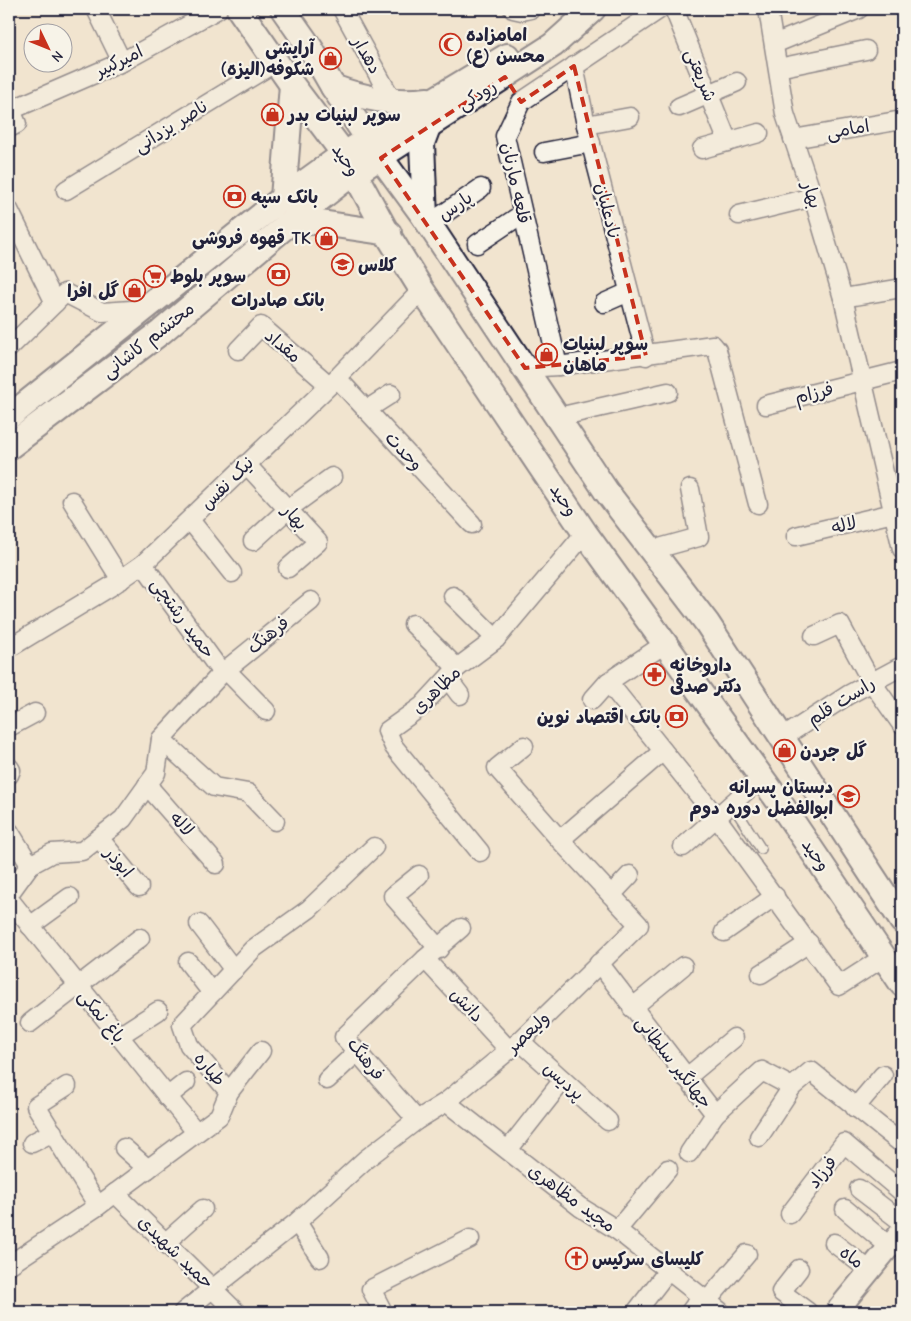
<svg xmlns="http://www.w3.org/2000/svg" width="911" height="1321" viewBox="0 0 911 1321" font-family="'Comic Neue','Playpen Sans Arabic',sans-serif">
<style>
.lines{fill:none;stroke-linecap:round;stroke-linejoin:round}
.service-casing{stroke:#22223b;stroke-width:12}
.minor-casing{stroke:#22223b;stroke-width:21}
.tertiary-casing{stroke:#22223b;stroke-width:25}
.secondary-casing{stroke:#22223b;stroke-width:28}
.service{stroke:#f7f3e8;stroke-width:9}
.minor{stroke:#f7f3e8;stroke-width:18}
.tertiary{stroke:#f7f3e8;stroke-width:21}
.secondary{stroke:#f7f3e8;stroke-width:24}
.marked{fill:none;stroke:#c8321e;stroke-width:4;stroke-dasharray:10 6;stroke-linejoin:round}
.labels{text-anchor:middle;stroke-width:4.5;stroke-linejoin:round;paint-order:stroke}
.poi-label{font-size:18px;font-weight:bold;fill:#22223b;stroke:#f7f3e8;text-anchor:start}
.street-label{font-size:18px;fill:#22223b;stroke:#f7f3e8}
</style>
<rect width="100%" height="100%" fill="#f1e4cf"/>
<filter id="ink" filterUnits="userSpaceOnUse"><feTurbulence type="fractalNoise" baseFrequency=".02" numOctaves="2"/><feDisplacementMap in="SourceGraphic" scale="10" xChannelSelector="R" yChannelSelector="G"/><feConvolveMatrix kernelMatrix="1 2 1 2 8 2 1 2 1" color-interpolation-filters="sRGB"/></filter>
<g filter="url(#ink)">
<g class="lines">
<defs>
<polyline id="service" points="732,804 761,849"/>
<g id="minor">
<polyline points="96,9 122,62"/>
<polyline points="342,9 393,102"/>
<polyline points="513,9 522,11 531,9"/>
<polyline points="674,9 728,142"/>
<polyline points="768,9 785,114 813,197 843,298 902,549"/>
<polyline points="774,44 859,9"/>
<polyline points="574,66 586,125 646,356"/>
<polyline points="778,68 866,50"/>
<polyline points="679,107 737,82"/>
<polyline points="586,125 630,117"/>
<polyline points="9,128 17,124 11,110 122,62 218,9"/>
<polyline points="793,139 902,120"/>
<polyline points="702,149 759,133"/>
<polyline points="544,152 591,143"/>
<polyline points="66,190 276,62"/>
<polyline points="9,210 55,303"/>
<polyline points="739,215 813,197"/>
<polyline points="429,224 481,188"/>
<polyline points="477,244 522,214"/>
<polyline points="843,298 902,288"/>
<polyline points="604,303 629,292"/>
<polyline points="9,348 65,293 102,312 146,309"/>
<polyline points="238,350 261,326 329,385"/>
<polyline points="558,366 713,345 717,350 758,504"/>
<polyline points="525,368 558,366 505,136 521,102 660,9"/>
<polyline points="337,378 472,524"/>
<polyline points="766,405 902,371"/>
<polyline points="366,410 391,394"/>
<polyline points="558,417 668,392"/>
<polyline points="246,464 318,542 288,568"/>
<polyline points="72,501 121,580"/>
<polyline points="190,520 232,573"/>
<polyline points="796,536 902,511"/>
<polyline points="253,541 288,509 332,477"/>
<polyline points="652,550 699,537 690,489"/>
<polyline points="143,564 222,673"/>
<polyline points="453,596 496,639"/>
<polyline points="413,624 457,668"/>
<polyline points="814,636 840,624 871,681 902,725"/>
<polyline points="9,648 110,587 143,564 337,378 422,290"/>
<polyline points="226,670 266,711"/>
<polyline points="448,679 460,695"/>
<polyline points="608,682 717,818 839,986 884,957"/>
<polyline points="592,700 608,682 666,643"/>
<polyline points="9,727 35,713"/>
<polyline points="782,738 848,695 902,666"/>
<polyline points="161,739 214,787 248,793 275,821"/>
<polyline points="524,746 497,768 560,840"/>
<polyline points="9,767 11,770 9,775"/>
<polyline points="147,785 216,864"/>
<polyline points="9,831 30,865"/>
<polyline points="99,838 139,887"/>
<polyline points="683,847 762,777"/>
<polyline points="480,852 394,747 387,731 422,706 457,668 496,639 585,533"/>
<polyline points="419,875 393,896 439,949"/>
<polyline points="9,894 30,865 52,853 82,851 123,819 156,773 161,739 222,673 311,601"/>
<polyline points="611,895 630,875"/>
<polyline points="9,899 196,1132"/>
<polyline points="199,924 234,970"/>
<polyline points="30,926 70,897"/>
<polyline points="724,932 775,896"/>
<polyline points="425,959 509,1050"/>
<polyline points="188,962 212,993"/>
<polyline points="599,963 715,1114 762,1071 792,1087 811,1071 902,1144"/>
<polyline points="761,974 809,943"/>
<polyline points="632,1008 683,966"/>
<polyline points="30,1023 140,938"/>
<polyline points="119,1036 158,1011"/>
<polyline points="520,1041 608,1121"/>
<polyline points="686,1078 734,1038"/>
<polyline points="327,1080 357,1052"/>
<polyline points="67,1086 36,1106 98,1206"/>
<polyline points="229,1092 261,1051"/>
<polyline points="167,1097 186,1082"/>
<polyline points="446,1102 580,1207 617,1230 721,1312"/>
<polyline points="855,1108 883,1075"/>
<polyline points="417,1120 344,1037 425,959 461,928"/>
<polyline points="759,1137 792,1087"/>
<polyline points="32,1143 53,1132"/>
<polyline points="124,1148 148,1169"/>
<polyline points="508,1150 563,1080"/>
<polyline points="689,1153 715,1114"/>
<polyline points="859,1189 902,1222"/>
<polyline points="115,1193 236,1312"/>
<polyline points="845,1209 890,1247"/>
<polyline points="790,1214 844,1143 902,1192"/>
<polyline points="297,1222 320,1258"/>
<polyline points="617,1230 668,1169"/>
<polyline points="165,1243 203,1209"/>
<polyline points="834,1243 869,1270"/>
<polyline points="9,1265 98,1206 219,1116 229,1092 189,1045 182,1025 253,949 309,909 374,847"/>
<polyline points="799,1269 781,1292 808,1312"/>
<polyline points="707,1301 747,1254"/>
<polyline points="183,1312 297,1222 366,1159 417,1120 446,1102 520,1041 639,925 560,840 663,751"/>
<polyline points="383,1312 371,1289 470,1239"/>
<polyline points="636,1312 667,1272"/>
<polyline points="690,1312 701,1297"/>
</g>
<polyline id="tertiary" points="836,1312 902,1231"/>
<g id="secondary">
<polyline points="239,9 292,85 344,154 391,240 422,290 585,533 780,803 902,984"/>
<polyline points="283,9 311,49 333,87 381,158 425,218 606,491 707,623 902,921"/>
<path d="M 333,87 C 365,99 394,104 428,100"/>
<polyline points="283,198 292,85"/>
<polyline points="425,218 422,143 428,127"/>
<polyline points="294,219 389,233"/>
<polyline points="9,417 283,198 344,154 507,56"/>
<polyline points="9,447 161,332 294,219 340,183 553,45 593,9"/>
</g>
</defs>
<use href="#service" class="service-casing"/>
<use href="#minor" class="minor-casing"/>
<use href="#tertiary" class="tertiary-casing"/>
<use href="#secondary" class="secondary-casing"/>
<use href="#service" class="service"/>
<use href="#minor" class="minor"/>
<use href="#tertiary" class="tertiary"/>
<use href="#secondary" class="secondary"/>
</g>
</g>
<path d="M0 0H911V1321H0ZM 574,66 L 646,356 L 525,368 L 381,158 L 505,77 L 521,102 Z" fill="#f1e4cf" fill-opacity=".55" fill-rule="evenodd"/>
<path class="marked" d="M 574,66 L 646,356 L 525,368 L 381,158 L 505,77 L 521,102 Z"/>
<defs>
<symbol id="mosque-ring" viewBox="-11 -11 22 22"><circle r="9.5" fill="#f7f3e8" stroke="#c8321e" stroke-width="1.5"/><path d="M3.5-4.9A6 6 0 1 0 3.5 4.9A5 5 0 1 1 3.5-4.9Z" fill="#c8321e"/></symbol>
<symbol id="shop-ring" viewBox="-11 -11 22 22"><circle r="9.5" fill="#f7f3e8" stroke="#c8321e" stroke-width="1.5"/><path d="M-5-2.5h2.3a2.7 3.5 0 0 1 5.4 0H5L5.5 6h-11ZM-1.5-2.5h3a1.5 2.3 0 0 0-3 0Z" fill="#c8321e"/></symbol>
<symbol id="bank-ring" viewBox="-11 -11 22 22"><circle r="9.5" fill="#f7f3e8" stroke="#c8321e" stroke-width="1.5"/><path d="M-6-4H6V4H-6ZM0-2.3a2.3 2.3 0 1 0 0 4.6a2.3 2.3 0 1 0 0-4.6Z" fill="#c8321e"/></symbol>
<symbol id="school-ring" viewBox="-11 -11 22 22"><circle r="9.5" fill="#f7f3e8" stroke="#c8321e" stroke-width="1.5"/><path d="M0-5L7-2L0 1L-7-2ZM-4 1L0 2.5L4 1V4Q0 6-4 4Z" fill="#c8321e"/></symbol>
<symbol id="supermarket-ring" viewBox="-11 -11 22 22"><circle r="9.5" fill="#f7f3e8" stroke="#c8321e" stroke-width="1.5"/><path d="M-6-5.5h2.5l.6 2H6L4.5 2H-2.5L-4.4-4H-6ZM-1.5 3.2a1.3 1.3 0 1 0 .1 0ZM3 3.2a1.3 1.3 0 1 0 .1 0Z" fill="#c8321e"/></symbol>
<symbol id="pharmacy-ring" viewBox="-11 -11 22 22"><circle r="9.5" fill="#f7f3e8" stroke="#c8321e" stroke-width="1.5"/><path d="M-2-6h4v4h4v4h-4v4h-4v-4h-4v-4h4Z" fill="#c8321e"/></symbol>
<symbol id="church-ring" viewBox="-11 -11 22 22"><circle r="9.5" fill="#f7f3e8" stroke="#c8321e" stroke-width="1.5"/><path d="M-1.2-6h2.4v3.5h3.3v2.4h-3.3V6h-2.4V-.1h-3.3v-2.4h3.3Z" fill="#c8321e"/></symbol>
</defs>
<g fill-rule="evenodd">
<use href="#mosque-ring" x="438" y="32" width="25" height="25"/>
<use href="#shop-ring" x="318" y="46" width="25" height="25"/>
<use href="#shop-ring" x="260" y="102" width="25" height="25"/>
<use href="#bank-ring" x="222" y="184" width="25" height="25"/>
<use href="#shop-ring" x="314" y="226" width="25" height="25"/>
<use href="#school-ring" x="330" y="252" width="25" height="25"/>
<use href="#bank-ring" x="266" y="262" width="25" height="25"/>
<use href="#supermarket-ring" x="142" y="264" width="25" height="25"/>
<use href="#shop-ring" x="122" y="278" width="25" height="25"/>
<use href="#shop-ring" x="534" y="342" width="25" height="25"/>
<use href="#pharmacy-ring" x="642" y="662" width="25" height="25"/>
<use href="#bank-ring" x="664" y="704" width="25" height="25"/>
<use href="#shop-ring" x="772" y="738" width="25" height="25"/>
<use href="#school-ring" x="836" y="784" width="25" height="25"/>
<use href="#church-ring" x="564" y="1246" width="25" height="25"/>
</g>
<g class="labels">
<g class="poi-label">
<text x="466" y="41">امامزاده<tspan x="466" dy="21">محسن (ع)</tspan></text>
<text x="314" y="54" text-anchor="end">آرایشی<tspan x="314" dy="21">شکوفه(الیزه)</tspan></text>
<text x="288" y="121">سوپر لبنیات بدر</text>
<text x="251" y="203">بانک سپه</text>
<text x="311" y="244" text-anchor="end">قهوه فروشی TK</text>
<text x="358" y="271">کلاس</text>
<text x="170" y="282">سوپر بلوط</text>
<text x="119" y="297" text-anchor="end">گل افرا</text>
<text x="278" y="306" text-anchor="middle">بانک صادرات</text>
<text x="563" y="350">سوپر لبنیات<tspan x="563" dy="21">ماهان</tspan></text>
<text x="670" y="671">داروخانه<tspan x="670" dy="21">دکتر صدقی</tspan></text>
<text x="661" y="723" text-anchor="end">بانک اقتصاد نوین</text>
<text x="800" y="757">گل جردن</text>
<text x="833" y="793" text-anchor="end">دبستان پسرانه<tspan x="833" dy="21">ابوالفضل دوره دوم</tspan></text>
<text x="592" y="1265">کلیسای سرکیس</text>
</g>
<g class="street-label">
<text transform="translate(367 55) rotate(60)" y="6">دهدار</text>
<text transform="translate(119 61) rotate(-26)" y="6">امیرکبیر</text>
<text transform="translate(701 75) rotate(68)" y="6">شریعتی</text>
<text transform="translate(477 95) rotate(-32)" y="6">رودکی</text>
<text transform="translate(171 126) rotate(-32)" y="6">ناصر یزدانی</text>
<text transform="translate(848 129) rotate(-10)" y="6">امامی</text>
<text transform="translate(346 160) rotate(57)" y="6">وحید</text>
<text transform="translate(516 183) rotate(78)" y="6">قلعه مارنان</text>
<text transform="translate(812 195) rotate(72)" y="6">بهار</text>
<text transform="translate(455 206) rotate(-35)" y="6">پارس</text>
<text transform="translate(608 211) rotate(76)" y="6">نادعلیان</text>
<text transform="translate(148 340) rotate(-38)" y="6">محتشم کاشانی</text>
<text transform="translate(283 346) rotate(40)" y="6">مقداد</text>
<text transform="translate(814 393) rotate(-14)" y="6">فرزام</text>
<text transform="translate(404 451) rotate(47)" y="6">وحدت</text>
<text transform="translate(227 483) rotate(-45)" y="6">نیک نفس</text>
<text transform="translate(564 500) rotate(57)" y="6">وحید</text>
<text transform="translate(295 517) rotate(47)" y="6">بهار</text>
<text transform="translate(844 525) rotate(-13)" y="6">لاله</text>
<text transform="translate(183 618) rotate(54)" y="6">حمید رشتچی</text>
<text transform="translate(268 635) rotate(-39)" y="6">فرهنگ</text>
<text transform="translate(436 690) rotate(-44)" y="6">مظاهری</text>
<text transform="translate(841 701) rotate(-32)" y="6">راست قلم</text>
<text transform="translate(182 824) rotate(48)" y="6">لاله</text>
<text transform="translate(816 855) rotate(56)" y="6">وحید</text>
<text transform="translate(119 862) rotate(50)" y="6">ابوذر</text>
<text transform="translate(467 1005) rotate(47)" y="6">دانش</text>
<text transform="translate(102 1016) rotate(51)" y="6">باغ نمکی</text>
<text transform="translate(528 1032) rotate(-43)" y="6">ولیعصر</text>
<text transform="translate(366 1059) rotate(52)" y="6">فرهنگ</text>
<text transform="translate(674 1062) rotate(52)" y="6">جهانگیر سلطانی</text>
<text transform="translate(210 1069) rotate(50)" y="6">طیاره</text>
<text transform="translate(564 1081) rotate(42)" y="6">پردیس</text>
<text transform="translate(822 1172) rotate(-52)" y="6">فرزاد</text>
<text transform="translate(572 1198) rotate(36)" y="6">مجید مظاهری</text>
<text transform="translate(176 1252) rotate(44)" y="6">حمید شهیدی</text>
<text transform="translate(852 1257) rotate(38)" y="6">ماه</text>
</g>
</g>
<rect width="911" height="1321" fill="none" stroke="#f7f3e8" stroke-width="30"/>
<rect x="15" y="15" width="881" height="1291" fill="none" stroke="#22223b" stroke-width="2" filter="url(#ink)"/>
<g transform="translate(48 48) rotate(133)"><circle r="24" fill="#f7f3e8" stroke="#a29fa3"/>
<path d="M0-4L9 19L0 12L-9 19Z" fill="#c8321e"/>
<text y="-8" font-size="14" font-weight="bold" text-anchor="middle" fill="#22223b">N</text>
</g>
</svg>
